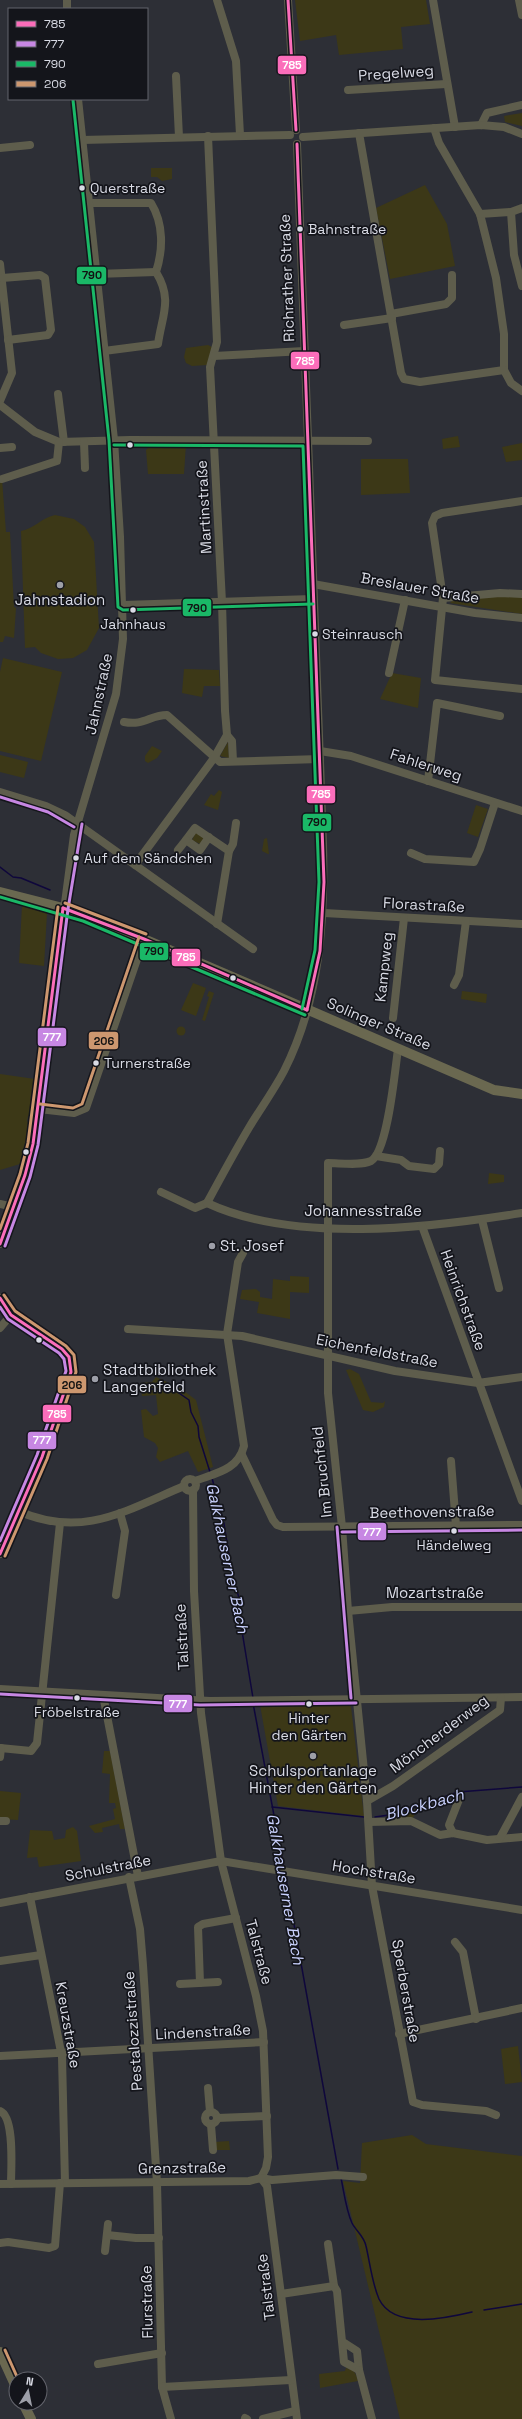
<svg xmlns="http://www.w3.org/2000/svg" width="522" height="2419" viewBox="0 0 522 2419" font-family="'Space Grotesk',sans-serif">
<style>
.green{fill:#3c3817}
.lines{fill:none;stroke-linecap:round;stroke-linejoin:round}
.stream{stroke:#0f073c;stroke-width:1.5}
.minor{stroke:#5e5d4c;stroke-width:8}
.major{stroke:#6a6850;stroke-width:10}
.bus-1-casing{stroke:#14151b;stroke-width:6}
.bus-2-casing{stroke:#14151b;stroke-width:6}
.bus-3-casing{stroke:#14151b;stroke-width:6}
.bus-4-casing{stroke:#14151b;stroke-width:6}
.bus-1{stroke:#fb6dba;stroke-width:3}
.bus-2{stroke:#c787e3;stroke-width:3}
.bus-3{stroke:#1ab867;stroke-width:3}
.bus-4{stroke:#cd976f;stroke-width:3}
.bus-dot{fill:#d9dbe5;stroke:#14151b;stroke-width:1.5}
.poi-dot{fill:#9d9fa8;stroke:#14151b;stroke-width:1.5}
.labels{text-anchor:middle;stroke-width:3.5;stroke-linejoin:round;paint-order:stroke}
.bus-label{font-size:14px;fill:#d9dbe5;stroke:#14151b;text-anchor:start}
.street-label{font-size:15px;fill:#d9dbe5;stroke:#14151b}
.poi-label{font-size:15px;fill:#d9dbe5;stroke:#14151b}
.water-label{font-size:16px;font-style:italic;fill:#c9d1fe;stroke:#14151b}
.line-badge{stroke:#14151b;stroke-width:1.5}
.badge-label{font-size:11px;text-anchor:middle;font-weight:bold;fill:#fff}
.pale-badge-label{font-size:11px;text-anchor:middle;font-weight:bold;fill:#111}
</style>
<rect width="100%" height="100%" fill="#2d2f36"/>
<g class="green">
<polygon points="295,0 426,0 430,24 401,27 403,49 339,55 336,35 300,41"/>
<polygon points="522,113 522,126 505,122 504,116"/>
<polygon points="151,168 172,168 172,179 162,181 157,177 151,177"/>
<polygon points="425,185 447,224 455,266 390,279 376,208"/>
<polygon points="208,345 212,347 207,365 192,366 186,363 184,357 186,348"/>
<polygon points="458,436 460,447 443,449 442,439"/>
<polygon points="522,443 522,460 506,462 502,447"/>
<polygon points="186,444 184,474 148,474 146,450 151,445"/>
<polygon points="361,459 408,459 410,493 361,495"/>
<polygon points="0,478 2,479 6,532 10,532 14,607 16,608 14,638 5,636 3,642 0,642"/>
<path d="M 55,515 L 74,519 L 85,527 L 94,542 L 99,628 L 87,650 L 73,658 L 58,659 L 41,653 L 35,647 L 25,648 L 21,531 C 34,529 41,518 55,515 Z"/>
<polygon points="522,596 522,614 450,603 452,601 482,597"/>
<polygon points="3,658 62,672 41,761 0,751 0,672"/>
<polygon points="184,669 219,670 220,686 204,686 202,697 182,693"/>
<polygon points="392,673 421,678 418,708 380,699"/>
<polygon points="228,742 229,758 220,756"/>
<polygon points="152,746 162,751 157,758 148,763 145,761 145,756"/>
<polygon points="0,755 28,762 24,778 0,772"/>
<polygon points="219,790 222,792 218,810 204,805 211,794 214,796"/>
<polygon points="476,805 488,809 478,837 467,833"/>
<polygon points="196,832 204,838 200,844 192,840"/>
<polygon points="267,838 269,854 268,854 262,851 264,839"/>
<polygon points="22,905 47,913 44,966 19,963"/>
<polygon points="193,983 206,988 196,1016 181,1010"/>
<polygon points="209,991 214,993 205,1021 202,1020 209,997 207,996"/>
<polygon points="462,991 487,994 486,1003 461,999"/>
<circle cx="181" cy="1031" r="4.5"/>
<polygon points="0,1074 35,1079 31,1114 28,1116 27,1121 30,1124 20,1164 0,1170"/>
<polygon points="489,1173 504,1175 504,1182 488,1184"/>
<polygon points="290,1276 309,1277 309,1293 290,1292 290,1319 257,1313 259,1302 240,1299 242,1290 256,1289 260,1292 260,1297 272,1299 273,1279 290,1281"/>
<polygon points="350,1369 359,1374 371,1402 383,1403 385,1401 384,1407 373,1412 363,1410 346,1370"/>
<polygon points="156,1377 180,1388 196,1400 213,1467 198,1472 188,1451 160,1462 156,1457 158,1448 155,1443 144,1437 141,1410 146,1409 153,1416 158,1414 156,1395 142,1396 140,1383 152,1382"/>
<polygon points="347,1703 351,1707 364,1816 278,1806 260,1705"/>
<polygon points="104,1751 110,1751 125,1829 120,1829 119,1824 102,1828 103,1832 95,1833 89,1826 115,1819 113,1809 116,1808 115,1803 109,1803 110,1774 102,1773"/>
<polygon points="0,1791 21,1793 18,1820 0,1819"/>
<polygon points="418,1808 412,1820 394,1818 394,1816"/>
<polygon points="73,1827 77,1831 81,1861 39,1867 37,1857 27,1858 30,1830 52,1831 54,1840 65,1838 66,1830"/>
<polygon points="518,2046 522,2082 505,2084 501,2049"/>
<polygon points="412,2135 426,2144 522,2156 522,2419 400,2419 343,2181 360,2183 362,2143"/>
<polygon points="229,2141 230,2150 214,2150 214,2142"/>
<path d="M 346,2368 C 354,2369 356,2373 358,2381 L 320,2388 L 319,2374 L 345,2371 Z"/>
</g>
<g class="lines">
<g class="stream">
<polyline points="0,867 13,877 21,878 50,890"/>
<polyline points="142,1389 173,1389 189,1400 191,1412 198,1426 199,1437 210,1472"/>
<polyline points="212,1478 224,1524 232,1575 240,1601 241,1625 253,1698"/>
<polyline points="253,1703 284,1869"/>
<polyline points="272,1807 364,1817"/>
<polyline points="375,1817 396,1814 458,1792 522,1787"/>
<polyline points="285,1874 338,2169"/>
<path d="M 341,2178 C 344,2192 346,2210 352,2223 C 356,2231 364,2236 366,2246 C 370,2263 372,2283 379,2299 C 394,2330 447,2318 472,2312"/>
<polyline points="484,2310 522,2304"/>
</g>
<g class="minor">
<polyline points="67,0 67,9"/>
<polyline points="217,0 236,61 240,135"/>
<polyline points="288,0 296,130"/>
<polyline points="433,0 455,127"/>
<polyline points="519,0 522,15"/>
<polyline points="176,76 179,137"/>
<polyline points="348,90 446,84"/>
<polyline points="481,125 487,113 522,105"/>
<polyline points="434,128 439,143 480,214 496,278 504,334 504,370 511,383 522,391"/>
<polyline points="359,133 401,373 404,379 420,382 504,370"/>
<polyline points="208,136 217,342 210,367 222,602 225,711 227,735 232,741 233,761"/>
<polyline points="303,137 481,125 504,127 522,134"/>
<polyline points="82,140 290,135"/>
<polyline points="0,148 30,145"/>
<path d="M 88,203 L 151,203 C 164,224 163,250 156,272 C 173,300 162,315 158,344 L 104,351"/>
<polyline points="511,212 514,255 522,286"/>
<polyline points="480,214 511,212 522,208"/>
<polyline points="0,264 12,373 0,401"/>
<polyline points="96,274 156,272"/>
<polyline points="2,278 40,275 45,278 51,330 48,335 8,340"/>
<polyline points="391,314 446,304 452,298 452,275"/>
<polyline points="344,325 392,318"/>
<polyline points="214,356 304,351"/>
<polyline points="58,394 64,442"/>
<polyline points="0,405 35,432 59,442 130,440 368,441"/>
<polyline points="84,442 85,468"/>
<polyline points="0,448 12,447"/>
<polyline points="2,479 57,461 59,442"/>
<polyline points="522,501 442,513 435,516 432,523 443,598 435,680 522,689"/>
<polyline points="313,584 475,613 522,618"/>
<polyline points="443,598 500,593 522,594"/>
<polyline points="123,605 313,599"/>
<polyline points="389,673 405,600"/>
<path d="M 124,722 C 144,726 150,715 167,715 L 220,762 L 320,759"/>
<polyline points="320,751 351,756 522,811"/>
<polyline points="428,781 437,703 500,716"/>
<polyline points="0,792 46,806 65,815 253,949"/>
<polyline points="209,837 200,850 186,840 195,828 229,851 217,924"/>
<polyline points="178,850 186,840"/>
<polyline points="229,851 233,844 236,823"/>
<polyline points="411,853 425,859 474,862 480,849 495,803"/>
<polyline points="135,865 214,758 227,735"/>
<polyline points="324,913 522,924"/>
<polyline points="454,985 459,975 466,921"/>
<polyline points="393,1018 404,918"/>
<path d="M 398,1049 C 395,1069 388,1151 371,1161 C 360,1166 340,1163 328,1163 L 328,1393 L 342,1527 L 348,1611 L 367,1801 L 372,1886 L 413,2102 L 422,2105 L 486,2111 L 496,2115"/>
<polyline points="39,1109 74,1113 86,1108 144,939"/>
<polyline points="376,1156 401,1160 409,1166 434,1169 439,1164 440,1151"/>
<path d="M 161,1192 L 195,1208 L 207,1203 C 221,1177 235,1151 250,1126 C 261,1108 274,1090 284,1071 C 320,1000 325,921 323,843 L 297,144"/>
<path d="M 207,1203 C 295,1244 428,1228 522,1213"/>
<polyline points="0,1204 13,1207"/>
<polyline points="482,1220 499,1288"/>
<polyline points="422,1226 522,1501"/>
<polyline points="0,1244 25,1175 33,1144 74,835 116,694 123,639 120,537 114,440 78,99"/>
<polyline points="0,1298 8,1311"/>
<polyline points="0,1307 62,1349 69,1357 71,1364 70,1379 42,1457 0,1554"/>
<polyline points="0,1328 11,1315"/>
<polyline points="128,1329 242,1336 395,1371 478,1383 522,1377"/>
<polyline points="242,1455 273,1520 277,1525 283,1527 522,1525"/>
<polyline points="451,1461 456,1526"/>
<circle cx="190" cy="1485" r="6"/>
<path d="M 195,1481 C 216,1473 238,1470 244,1446 L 227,1334 L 238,1262 L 243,1253"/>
<polyline points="193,1490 194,1591 201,1713 221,1861 256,1996 263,2031 268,2157 266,2168 261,2178 267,2186 297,2419"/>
<path d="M 18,1511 C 82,1539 125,1511 184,1486"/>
<polyline points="116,1595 125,1531 120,1513"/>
<polyline points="348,1611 392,1607 522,1607"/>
<polyline points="0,1689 210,1701 522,1697"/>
<polyline points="103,1695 138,1876"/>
<polyline points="0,1748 31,1751 37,1743 60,1523"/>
<polyline points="0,1757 1,1748"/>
<polyline points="367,1801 393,1786 500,1710 501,1698"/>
<polyline points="0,1821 6,1821"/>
<polyline points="369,1822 411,1821 440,1835 453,1833 487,1840 522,1837"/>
<polyline points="453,1833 449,1825 460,1797"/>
<polyline points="500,1838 522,1797"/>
<polyline points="129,1877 140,1929 143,1965 157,2183 162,2387 171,2419"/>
<polyline points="30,1897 62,2057 65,2183"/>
<polyline points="0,1903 221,1861 522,1910"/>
<polyline points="455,1942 463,1952 476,2019"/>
<polyline points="0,1961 41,1955"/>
<polyline points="200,1983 198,1927 203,1924 236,1918"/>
<polyline points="180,1984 218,1982"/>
<polyline points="399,2034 522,2008"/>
<polyline points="0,2056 264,2042"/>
<polyline points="208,2088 210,2112"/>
<path d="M 0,2111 C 15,2117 11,2169 11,2184"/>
<circle cx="211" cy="2118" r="6"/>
<polyline points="217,2118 267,2116"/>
<polyline points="211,2125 213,2150"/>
<polyline points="0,2184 249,2181 261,2178 272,2180 336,2175 363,2177"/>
<polyline points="107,2235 136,2238 159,2238"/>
<polyline points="0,2243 8,2242 49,2248 55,2246 60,2183"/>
<polyline points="328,2244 334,2286"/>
<polyline points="105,2251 108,2224"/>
<polyline points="281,2294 334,2286 337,2291 344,2362 359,2370 357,2351 343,2342"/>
<polyline points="98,2364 162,2353"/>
<polyline points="359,2370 372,2419"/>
<polyline points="162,2387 291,2380"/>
<polyline points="245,2418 247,2419"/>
<polyline points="263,2419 295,2411"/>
</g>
<g class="major">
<polyline points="0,892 63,908 144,939 494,1090 522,1094"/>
<polyline points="0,2352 16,2387"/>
<polyline points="23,2403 31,2419"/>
</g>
<defs>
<g id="bus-1">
<polyline points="288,0 296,130"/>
<polyline points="297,144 324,882 320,951 307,1010"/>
<polyline points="63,908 144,939 307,1010"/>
<polyline points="0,1244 25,1175 33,1144 63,908"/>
<polyline points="0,1298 11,1315 62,1349 69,1357 71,1372 42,1457 0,1554"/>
</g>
<g id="bus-2">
<polyline points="0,797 48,812 74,827"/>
<polyline points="5,1246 30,1177 38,1145 68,909 82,824"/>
<polyline points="0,1307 8,1319 59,1353 64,1359 66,1371 37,1455 0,1541"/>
<polyline points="337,1527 351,1698"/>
<polyline points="342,1532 522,1530"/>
<polyline points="0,1694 200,1705 356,1703"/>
</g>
<g id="bus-3">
<polyline points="73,100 109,440 118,607 123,610 313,604"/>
<polyline points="114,445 303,446 319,882 315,950 302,1009"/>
<polyline points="0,897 83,921 305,1015"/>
</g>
<g id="bus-4">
<polyline points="65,903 146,934"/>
<polyline points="40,1104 73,1108 82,1104 139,937"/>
<polyline points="0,1229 20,1174 28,1143 58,907"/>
<polyline points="4,1295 15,1311 66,1346 74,1355 76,1372 47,1459 5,1556"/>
<polyline points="5,2350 18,2379"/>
</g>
</defs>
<use href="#bus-1" class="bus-1-casing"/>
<use href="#bus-2" class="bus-2-casing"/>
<use href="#bus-3" class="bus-3-casing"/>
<use href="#bus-4" class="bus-4-casing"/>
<use href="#bus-1" class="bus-1"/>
<use href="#bus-2" class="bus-2"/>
<use href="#bus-3" class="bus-3"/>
<use href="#bus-4" class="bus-4"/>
</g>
<g class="bus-dot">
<circle cx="82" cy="188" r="3.5"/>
<circle cx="300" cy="229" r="3.5"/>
<circle cx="130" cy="445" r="3.5"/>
<circle cx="133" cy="610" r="3.5"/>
<circle cx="315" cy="634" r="3.5"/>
<circle cx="76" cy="858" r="3.5"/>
<circle cx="233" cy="978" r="3.5"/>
<circle cx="96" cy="1063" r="3.5"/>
<circle cx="26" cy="1152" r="3.5"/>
<circle cx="39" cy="1340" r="3.5"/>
<circle cx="454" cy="1531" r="3.5"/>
<circle cx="77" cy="1698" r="3.5"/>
<circle cx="309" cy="1704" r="3.5"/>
</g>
<g class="poi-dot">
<circle cx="60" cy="585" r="4"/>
<circle cx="212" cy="1246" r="4"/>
<circle cx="95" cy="1379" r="4"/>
<circle cx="313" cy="1756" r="4"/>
</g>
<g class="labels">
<g class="bus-label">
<text x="90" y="193">Querstraße</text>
<text x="308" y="234">Bahnstraße</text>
<text x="133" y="629" text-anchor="middle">Jahnhaus</text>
<text x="322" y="639">Steinrausch</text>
<text x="84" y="863">Auf dem Sändchen</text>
<text x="104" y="1068">Turnerstraße</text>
<text x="454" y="1550" text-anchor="middle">Händelweg</text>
<text x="77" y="1717" text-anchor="middle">Fröbelstraße</text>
<text x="309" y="1723" text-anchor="middle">Hinter<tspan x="309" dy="17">den Gärten</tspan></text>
</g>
<g class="street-label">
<text transform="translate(396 73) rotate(-4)" y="5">Pregelweg</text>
<text transform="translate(287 278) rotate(-92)" y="5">Richrather Straße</text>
<text transform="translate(204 507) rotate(-93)" y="5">Martinstraße</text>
<text transform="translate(420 588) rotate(10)" y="5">Breslauer Straße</text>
<text transform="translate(99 694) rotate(-78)" y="5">Jahnstraße</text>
<text transform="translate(426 765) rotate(18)" y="5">Fahlerweg</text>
<text transform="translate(424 905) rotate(3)" y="5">Florastraße</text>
<text transform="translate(384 967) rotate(-84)" y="5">Kampweg</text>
<text transform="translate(379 1024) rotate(23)" y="5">Solinger Straße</text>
<text x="363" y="1216">Johannesstraße</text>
<text transform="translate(463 1300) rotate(70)" y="5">Heinrichstraße</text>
<text transform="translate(377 1351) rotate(11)" y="5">Eichenfeldstraße</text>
<text transform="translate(322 1472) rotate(-96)" y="5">Im Bruchfeld</text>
<text transform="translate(432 1512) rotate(-1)" y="5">Beethovenstraße</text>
<text x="435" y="1598">Mozartstraße</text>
<text transform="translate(182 1637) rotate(-93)" y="5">Talstraße</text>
<text transform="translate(439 1734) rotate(-37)" y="5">Möncherderweg</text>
<text transform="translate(108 1868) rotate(-11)" y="5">Schulstraße</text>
<text transform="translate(374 1872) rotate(9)" y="5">Hochstraße</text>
<text transform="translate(259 1952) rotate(75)" y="5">Talstraße</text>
<text transform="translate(406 1991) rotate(80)" y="5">Sperberstraße</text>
<text transform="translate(68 2025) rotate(80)" y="5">Kreuzstraße</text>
<text transform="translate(133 2031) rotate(-94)" y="5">Pestalozzistraße</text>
<text transform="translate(203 2032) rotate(-3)" y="5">Lindenstraße</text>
<text transform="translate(182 2168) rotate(-1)" y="5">Grenzstraße</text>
<text transform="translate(266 2287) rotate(-97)" y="5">Talstraße</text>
<text transform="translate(147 2302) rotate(-91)" y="5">Flurstraße</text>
</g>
<g class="poi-label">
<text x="60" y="605">Jahnstadion</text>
<text x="220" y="1251" text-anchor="start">St. Josef</text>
<text x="103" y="1375" text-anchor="start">Stadtbibliothek<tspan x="103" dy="17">Langenfeld</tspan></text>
<text x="313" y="1776">Schulsportanlage<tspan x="313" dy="17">Hinter den Gärten</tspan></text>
</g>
<g class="water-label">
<text transform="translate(228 1558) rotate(78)" y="6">Galkhauserner Bach</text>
<text transform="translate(424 1804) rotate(-15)" y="6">Blockbach</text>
<text transform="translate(286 1889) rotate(80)" y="6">Galkhauserner Bach</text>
</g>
</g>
<g class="line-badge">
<rect x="277" y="55" width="30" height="20" rx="4" fill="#fb6dba"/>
<rect x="76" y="266" width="31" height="19" rx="4" fill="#1ab867"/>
<rect x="290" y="351" width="30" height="19" rx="4" fill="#fb6dba"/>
<rect x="182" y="598" width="30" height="19" rx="4" fill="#1ab867"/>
<rect x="306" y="785" width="30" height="19" rx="4" fill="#fb6dba"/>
<rect x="302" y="813" width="30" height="19" rx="4" fill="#1ab867"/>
<rect x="139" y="942" width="30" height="19" rx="4" fill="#1ab867"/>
<rect x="171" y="948" width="30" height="19" rx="4" fill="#fb6dba"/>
<rect x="37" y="1027" width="30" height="20" rx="4" fill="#c787e3"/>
<rect x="88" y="1031" width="31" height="19" rx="4" fill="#cd976f"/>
<rect x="57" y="1375" width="30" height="19" rx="4" fill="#cd976f"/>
<rect x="42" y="1404" width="30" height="19" rx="4" fill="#fb6dba"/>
<rect x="27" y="1431" width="30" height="19" rx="4" fill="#c787e3"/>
<rect x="357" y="1522" width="30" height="19" rx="4" fill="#c787e3"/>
<rect x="163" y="1694" width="30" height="19" rx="4" fill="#c787e3"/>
</g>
<g class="badge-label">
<text x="292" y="69">785</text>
<text x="305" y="365">785</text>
<text x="321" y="798">785</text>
<text x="186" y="961">785</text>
<text x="52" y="1041">777</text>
<text x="57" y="1418">785</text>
<text x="42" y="1444">777</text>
<text x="372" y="1536">777</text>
<text x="178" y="1708">777</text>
</g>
<g class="pale-badge-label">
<text x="92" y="279">790</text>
<text x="197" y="612">790</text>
<text x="317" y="826">790</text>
<text x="154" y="955">790</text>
<text x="104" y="1045">206</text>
<text x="72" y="1389">206</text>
</g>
<rect x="8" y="8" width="140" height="92" fill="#14151b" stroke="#63646c"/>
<rect x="16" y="21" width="20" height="6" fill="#fb6dba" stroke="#63646c"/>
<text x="44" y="28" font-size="12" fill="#d9dbe5">785</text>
<rect x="16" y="41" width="20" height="6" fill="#c787e3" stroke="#63646c"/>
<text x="44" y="48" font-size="12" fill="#d9dbe5">777</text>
<rect x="16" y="61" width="20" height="6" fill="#1ab867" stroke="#63646c"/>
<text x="44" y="68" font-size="12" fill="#d9dbe5">790</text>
<rect x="16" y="81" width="20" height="6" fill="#cd976f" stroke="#63646c"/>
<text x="44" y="88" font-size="12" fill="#d9dbe5">206</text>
<g transform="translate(28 2391) rotate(10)"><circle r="19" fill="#14151b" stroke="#63646c"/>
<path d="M0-3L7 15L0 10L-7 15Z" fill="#9d9fa8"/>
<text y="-6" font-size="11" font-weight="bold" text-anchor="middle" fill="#d9dbe5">N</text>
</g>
</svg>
